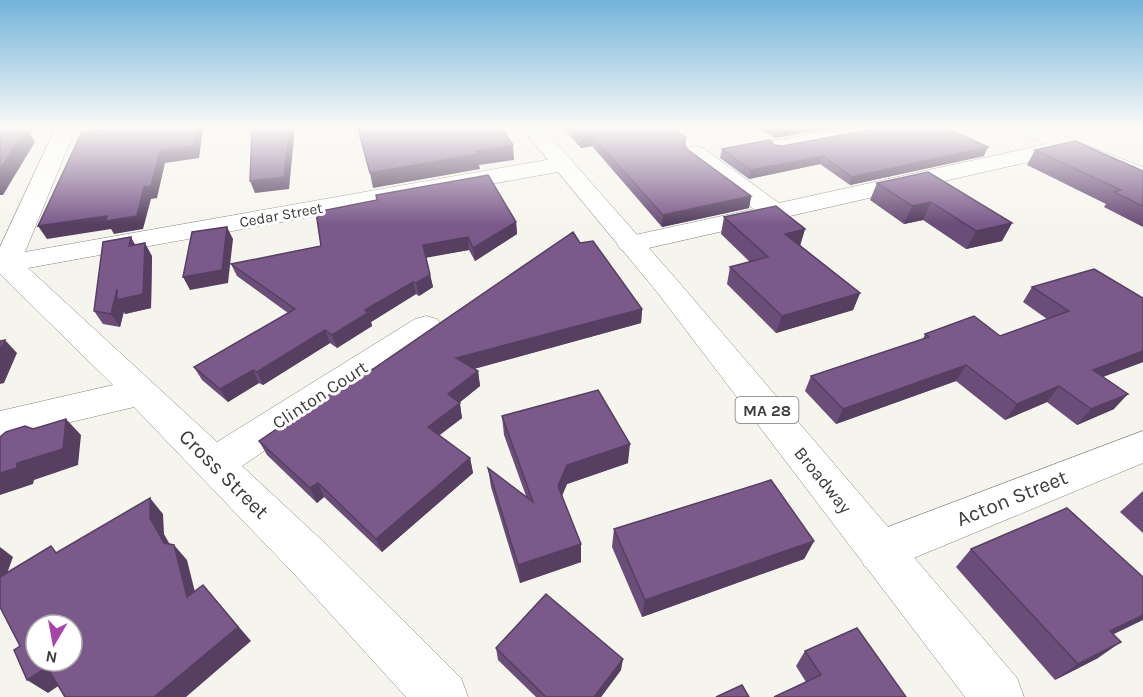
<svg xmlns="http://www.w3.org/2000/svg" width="1143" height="697" viewBox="0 0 1143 697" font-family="Karla,sans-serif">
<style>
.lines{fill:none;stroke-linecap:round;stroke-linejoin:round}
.minor-casing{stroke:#87857e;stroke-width:1}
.major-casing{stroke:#87857e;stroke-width:1}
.minor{fill:#fff;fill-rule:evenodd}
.major{fill:#fff;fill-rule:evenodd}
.wall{fill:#6a4d78}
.shaded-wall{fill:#563f61}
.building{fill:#7b5a8b;stroke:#563f61;stroke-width:1.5;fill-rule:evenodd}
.labels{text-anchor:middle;stroke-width:6;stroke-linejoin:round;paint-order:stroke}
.far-street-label{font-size:15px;fill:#3b3b38;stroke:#fff}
.shield{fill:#fff;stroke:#767674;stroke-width:1.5}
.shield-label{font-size:16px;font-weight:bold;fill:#3b3b38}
.street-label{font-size:18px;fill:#3b3b38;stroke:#fff}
.near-street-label{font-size:21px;fill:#3b3b38;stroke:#fff}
</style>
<rect width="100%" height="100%" fill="#f6f5ed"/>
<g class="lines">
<defs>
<g id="minor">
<polygon points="56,127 76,127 25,252 563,157 571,159 574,164 571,169 563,171 28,268 217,442 415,319 426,316 437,319 442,326 437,333 242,466 328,546 461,678 468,697 406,697 296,576 134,407 0,439 0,411 113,385 0,274 0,247"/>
<polygon points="850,127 892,127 889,131 882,133 780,152 772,151 769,146 772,141 780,140"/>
<polygon points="1012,127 1040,127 1143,167 1143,182 1068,153 631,252 621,250 617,244 621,238 754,209 687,158 684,153 687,148 695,146 703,148 779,203 1047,144 1015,131"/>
<polygon points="1143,431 1143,463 880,572 864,566 858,551 864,536"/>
</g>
<polygon id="major" points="521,127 542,127 677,280 1017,678 1024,697 965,697 657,292"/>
</defs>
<use href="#minor" class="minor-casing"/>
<use href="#major" class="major-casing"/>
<use href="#minor" class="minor"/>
<use href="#major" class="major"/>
</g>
<g class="wall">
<polygon points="562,127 672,127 686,138 685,145 687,149 751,196 749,208 662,227 592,146 581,148"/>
<polygon points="757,127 838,127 774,138"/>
<polygon points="774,145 782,146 984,156 850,185 820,164 749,179 720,158 722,149"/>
<polygon points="1035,150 1143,171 1143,227 1104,207 1106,204 1027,165"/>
<polygon points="877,183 1012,223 1002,241 966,249 923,220 904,224 870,200"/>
<polygon points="724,217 805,229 800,245 860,293 853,310 776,333 727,284 730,267 750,262 721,234"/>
<polygon points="516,222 517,234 475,261 469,250 426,257 433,287 419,296 416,294 371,322 372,326 337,348 330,343 263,385 259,383 228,402 202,380 194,367 288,313 237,276 231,264"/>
<polygon points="580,243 642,309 641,323 474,369 478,371 480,386 459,403 462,418 439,435 470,458 473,473 382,552 324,497 317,503 267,455 259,441 373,369"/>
<polygon points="135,245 152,256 151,308 125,314 124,311 120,327 103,324 94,311"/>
<polygon points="1032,287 1143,298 1143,362 1103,377 1114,409 1077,425 1047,402 1005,420 956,381 836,424 805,391 811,376 923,339 925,334 1000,336 1047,319 1023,302"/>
<polygon points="502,416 628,463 567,484 562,496 581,562 520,583 491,487 488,468 526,496 504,435"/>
<polygon points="1143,491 1143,533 1120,512"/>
<polygon points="614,529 814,541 804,559 642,617 612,547"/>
<polygon points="971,549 1113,634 1098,658 1055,680 956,567"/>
<polygon points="496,648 621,670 601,697 536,697 498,660"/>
<polygon points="805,651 906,697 806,682 796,666"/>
</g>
<g class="shaded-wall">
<polygon points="17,127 35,127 30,134 35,142 3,195 0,195 0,169"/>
<polygon points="197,127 202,127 203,129 199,158 165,163 157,198 151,199 143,229 114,234 111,229 47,239 38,226 107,216 144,187 160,151"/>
<polygon points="290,127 295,127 295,128 289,189 255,193 250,181"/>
<polygon points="796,127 838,127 774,138 776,130"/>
<polygon points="592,136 592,146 581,148 581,138"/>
<polygon points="513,145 514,160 479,165 480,169 373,188 370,173 476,151"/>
<polygon points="988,147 984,156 850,185 852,177"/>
<polygon points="823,156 820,164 749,179 751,170"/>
<polygon points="751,196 749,208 662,227 663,215"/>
<polygon points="931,202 923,220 904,224 912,206"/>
<polygon points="516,222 517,234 475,261 473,248"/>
<polygon points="1012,223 1002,241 966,249 976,231"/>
<polygon points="227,227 233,239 228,283 190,290 183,277"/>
<polygon points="805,229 800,246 785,234"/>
<polygon points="131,237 138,250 129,246"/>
<polygon points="468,237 469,250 425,258 423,245"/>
<polygon points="145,243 152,256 151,308 125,314 124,311 120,327 111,314 117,289"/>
<polygon points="430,275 433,287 419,296 416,283"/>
<polygon points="413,282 416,294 371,322 372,326 337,348 332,335 365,310"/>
<polygon points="860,293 853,310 776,333 782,316"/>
<polygon points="642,309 641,323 459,373 456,358"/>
<polygon points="325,330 330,343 263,385 257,372"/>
<polygon points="5,340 17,353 4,383 0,384 0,351"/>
<polygon points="1143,351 1143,362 1080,385 1093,370"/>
<polygon points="966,365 956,381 836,424 843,409"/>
<polygon points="253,370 259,383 228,402 220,389"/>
<polygon points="478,371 480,386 451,409 448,394"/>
<polygon points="1059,386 1047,402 1005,420 1017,404"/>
<polygon points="1128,394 1114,409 1077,425 1091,409"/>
<polygon points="460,403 462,418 432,441 428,427"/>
<polygon points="66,419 81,435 78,465 34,480 33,484 0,495 0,473 17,463"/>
<polygon points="630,444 628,463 567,484 558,505 558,486 567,465"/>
<polygon points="470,458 473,473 382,552 376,539"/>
<polygon points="318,483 324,497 317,503 310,488"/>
<polygon points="150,498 163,514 164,534 177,557 174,545 187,560 200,612 187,597 164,543 150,518"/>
<polygon points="814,541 804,559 642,617 645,600"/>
<polygon points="581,544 581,562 520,583 518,565"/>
<polygon points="0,547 13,557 0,593"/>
<polygon points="203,585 251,641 186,697 154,697"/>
<polygon points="1143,615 1143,620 1087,647 1110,631"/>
<polygon points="1121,642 1098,658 1055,680 1078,664"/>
<polygon points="623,659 621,670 601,697 594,697"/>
<polygon points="47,667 67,680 48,693 27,680"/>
</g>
<g class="building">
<polygon points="0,127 19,127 27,128 0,169"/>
<polygon points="127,127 197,127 194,146 160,151 151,186 144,187 137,216 106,221 107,216 38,226 82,132"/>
<polygon points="252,127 290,127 284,177 250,181"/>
<polygon points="373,127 501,127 513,145 476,151 478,154 370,173 358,129"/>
<polygon points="571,127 672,127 686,138 683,143 687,149 751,196 663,215 592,136 581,138"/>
<polygon points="771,127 796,127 776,130"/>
<polygon points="886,127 944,127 988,147 852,177 823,156 751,170 722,149 770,140 774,145 782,146"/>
<polygon points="1075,141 1143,171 1143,206 1114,192 1121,190 1035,150"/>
<polygon points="928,172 1012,223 976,231 931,202 912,206 877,183"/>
<polygon points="488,175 516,222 473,248 468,237 423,245 430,275 416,283 413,282 365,310 368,313 332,335 325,330 257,372 253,370 220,389 194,367 295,309 231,264 321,246 316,212 377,200 376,195"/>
<polygon points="776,206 805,229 785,234 860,293 782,316 730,267 768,257 724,217"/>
<polygon points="227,227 222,270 183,277 192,232"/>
<polygon points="573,232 580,243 593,241 642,309 456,358 478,371 448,394 460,403 428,427 470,458 376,539 318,483 310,488 259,441 312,405 373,369"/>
<polygon points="131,237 129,246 145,243 143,294 117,300 117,289 111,314 94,311 103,242"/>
<polygon points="1094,269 1143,298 1143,351 1093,370 1128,394 1091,409 1059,386 1017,404 966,365 843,409 811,376 929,337 925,334 974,316 1000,336 1069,311 1032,287"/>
<polygon points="5,340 0,351 0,341"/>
<polygon points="598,390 630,444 567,465 558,486 581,544 518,565 488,468 533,502 502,416"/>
<polygon points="66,419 63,449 17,463 17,468 0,473 0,437 6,432 25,426 33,429"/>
<polygon points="771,480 814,541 645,600 614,529"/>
<path d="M 150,498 L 150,518 L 164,543 L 174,545 L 187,597 L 203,585 L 238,627 L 154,697 L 65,697 L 47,667 L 27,680 L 14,650 L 20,646 L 0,607 L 0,577 L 51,546 L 56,553 ZM 36,625 L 72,625 L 72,661 L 36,661 Z"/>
<polygon points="1067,508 1143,577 1143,615 1110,631 1121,642 1078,664 971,549"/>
<polygon points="546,594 623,659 594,697 546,697 496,648"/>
<polygon points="857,628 906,697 774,697 821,675 805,651"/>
<polygon points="742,685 749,697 716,697"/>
</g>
<linearGradient id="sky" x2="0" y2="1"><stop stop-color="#72b3da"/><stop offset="0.57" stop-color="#fbfaf7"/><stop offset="1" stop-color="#fbfaf7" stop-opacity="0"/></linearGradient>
<rect width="1143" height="224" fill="url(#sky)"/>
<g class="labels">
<g class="far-street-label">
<text transform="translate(281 215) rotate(-10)" y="5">Cedar Street</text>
</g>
<rect class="shield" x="735.5" y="397" width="63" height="26" rx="4.5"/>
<g class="shield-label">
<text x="767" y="416">MA 28</text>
</g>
<g class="street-label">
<text transform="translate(320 395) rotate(-33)" y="6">Clinton Court</text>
<text transform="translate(823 480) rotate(51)" y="6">Broadway</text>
</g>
<g class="near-street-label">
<text transform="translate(224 474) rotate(45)" y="7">Cross Street</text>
<text transform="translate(1012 498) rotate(-22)" y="7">Acton Street</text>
</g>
</g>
<g transform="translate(54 643) rotate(190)"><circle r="28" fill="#ffffff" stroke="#b1b1af" stroke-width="1.5"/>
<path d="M0-4.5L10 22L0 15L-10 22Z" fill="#a644ab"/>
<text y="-9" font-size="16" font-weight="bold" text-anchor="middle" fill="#3b3b38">N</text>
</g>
</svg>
